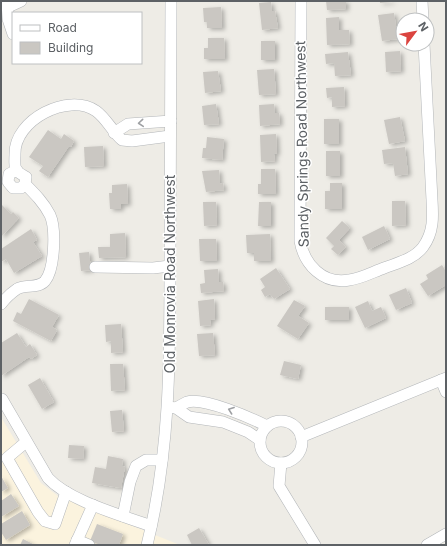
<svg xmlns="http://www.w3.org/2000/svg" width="447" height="546" viewBox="0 0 447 546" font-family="Inter,sans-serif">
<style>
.commercial{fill:#fbf3de}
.building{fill:#cac7c2;filter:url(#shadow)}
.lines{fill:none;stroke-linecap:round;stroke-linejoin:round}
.minor-casing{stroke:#b3b6b9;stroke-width:12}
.minor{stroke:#fff;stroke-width:11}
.oneway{stroke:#9ea0a3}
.labels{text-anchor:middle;stroke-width:3;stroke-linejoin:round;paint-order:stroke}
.street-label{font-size:14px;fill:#5d6165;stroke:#fff}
</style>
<defs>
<filter id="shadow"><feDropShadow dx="3" dy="2" stdDeviation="2" flood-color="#0004"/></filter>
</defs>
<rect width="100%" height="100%" fill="#eeece6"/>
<polygon class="commercial" points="1,417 41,483 58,496 180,545 1,545"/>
<g class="building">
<polygon points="326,1 346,1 346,9 327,10"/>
<polygon points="380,1 392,1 392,2 380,3"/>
<polygon points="271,2 272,11 275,11 278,28 262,30 259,3"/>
<polygon points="221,7 222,28 207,28 207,22 204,22 203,8"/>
<polygon points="394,13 398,39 382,41 378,15"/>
<polygon points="339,17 339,30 349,30 350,44 327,45 326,18"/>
<polygon points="208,38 224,38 225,59 204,59 204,48 208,48"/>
<rect x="261" y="41" width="14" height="19"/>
<polygon points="400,51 401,71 386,72 385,52"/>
<polygon points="348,52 351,75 335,76 334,63 326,64 325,54"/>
<polygon points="274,69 276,94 259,95 257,70"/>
<polygon points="218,71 221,91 205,93 203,72"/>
<polygon points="344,87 345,106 332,107 332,97 327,98 326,88"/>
<polygon points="216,104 219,124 204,125 202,106"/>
<polygon points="274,104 275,113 279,113 280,124 260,126 259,105"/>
<polygon points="400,117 405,141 389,144 384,120"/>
<rect x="324" y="119" width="15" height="25"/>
<polygon points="48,130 61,139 64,134 74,141 71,147 69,146 48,177 39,171 43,166 29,157"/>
<polygon points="276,134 277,153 274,154 275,161 261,162 260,135"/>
<polygon points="207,137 224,139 222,160 202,158 203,148 206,148"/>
<polygon points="103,146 104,166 85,167 84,147"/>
<polygon points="405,147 408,174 395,176 393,163 384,164 382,150"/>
<rect x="326" y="151" width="14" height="25"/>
<polygon points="261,169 275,169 276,194 258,194 258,184 261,184"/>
<polygon points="219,170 220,184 223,183 224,190 206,192 202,171"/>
<polygon points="330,183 342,183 342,209 325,209 325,191 330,191"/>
<polygon points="127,184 128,204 121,204 121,209 110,209 109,193 112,193 112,185"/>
<polygon points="392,201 405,201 406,225 392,226"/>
<polygon points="203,202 216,202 217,225 204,226"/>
<polygon points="259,202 271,202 271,226 258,226"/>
<polygon points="1,204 11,214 13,212 19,218 1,237"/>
<polygon points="342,221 350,228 339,240 346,247 338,255 331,249 334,246 326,238"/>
<polygon points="384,226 390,239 368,250 362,237"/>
<polygon points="31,229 37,240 33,242 42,256 14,273 6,259 1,262 1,249"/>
<polygon points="125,233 126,257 99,258 98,247 110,247 110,234"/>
<polygon points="270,234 271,261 254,261 254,253 247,253 246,235"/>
<polygon points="199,239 216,239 217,261 200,261"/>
<polygon points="89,252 91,270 81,271 79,253"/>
<polygon points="442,265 446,272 446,285 428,296 420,284 428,279 426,275"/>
<polygon points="276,268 290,289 274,299 270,294 265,297 261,290 265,287 260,279"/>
<polygon points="218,269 219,282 223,282 224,291 201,293 200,284 205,283 204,270"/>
<polygon points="406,288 412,303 396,310 389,295"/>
<polygon points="29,299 59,315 52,327 57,330 51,341 13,321 17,312 21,314"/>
<polygon points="214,299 215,319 210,320 211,325 200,326 198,301"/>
<polygon points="294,300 305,306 298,316 309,323 298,339 277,326"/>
<polygon points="368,301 372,311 381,307 386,318 365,328 355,307"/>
<rect x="325" y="307" width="24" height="13"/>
<polygon points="121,324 123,352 111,353 111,341 106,342 105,325"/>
<polygon points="17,333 26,347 30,344 37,355 31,359 29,357 1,376 1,343"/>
<polygon points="213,333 215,355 199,356 197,334"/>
<polygon points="284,361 301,365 298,379 280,375"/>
<polygon points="110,364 123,364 125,390 111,391"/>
<polygon points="40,378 54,402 42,409 28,385"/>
<polygon points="122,410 124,431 112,432 110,411"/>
<polygon points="69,445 84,446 83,459 68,458"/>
<polygon points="108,456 123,459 122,466 125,467 121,488 92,483 95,467 106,469"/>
<polygon points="1,476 8,488 1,492"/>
<polygon points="11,494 19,506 1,517 1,501"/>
<polygon points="22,511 30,525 6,540 1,532 1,524"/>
<polygon points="97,524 123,534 119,545 101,545 90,541"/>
<polygon points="199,528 209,545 192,545 187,535"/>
<polygon points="23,539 35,545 20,545"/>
</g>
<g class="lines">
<defs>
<g id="minor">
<polyline points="7,1 8,19 13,34"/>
<path d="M 301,1 L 300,241 C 304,264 323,285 349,280 C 360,279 373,272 384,268 C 397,263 414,259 423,247 C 434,232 433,216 432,200 L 424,44"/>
<polyline points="422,1 423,20"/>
<polyline points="8,7 21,1"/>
<polyline points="114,133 128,124 171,121"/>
<path d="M 17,170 L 9,174 L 8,182 L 13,188 L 21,188 L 25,184 L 26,177 C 23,175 18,173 16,170 C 14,165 15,159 15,154 C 14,120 68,92 96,111 C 105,117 113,132 122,140 L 132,141 L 170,136"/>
<polyline points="95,267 153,268 170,266"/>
<path d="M 1,304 C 5,299 11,293 17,289 C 25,284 38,289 45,281 C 55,269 56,228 50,215 C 44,203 35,194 25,184"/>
<polyline points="441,380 446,392"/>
<path d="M 2,399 L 48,478 C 69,501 121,515 151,526"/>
<polyline points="168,407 176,408 189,417 223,422 248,432 260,440"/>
<path d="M 176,408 C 179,406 183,404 187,402 C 204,397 251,418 267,426"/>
<circle cx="281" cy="442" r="21"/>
<polyline points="301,437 446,378"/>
<polyline points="26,442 7,458 38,512 45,521 55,524 66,492"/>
<polyline points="281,463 279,486 315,545"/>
<polyline points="123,516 130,482 136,466 146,460 162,460"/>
<polyline points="77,540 89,545"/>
<polyline points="75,545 93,505"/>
<path d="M 147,545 C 170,453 170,359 170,265 C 170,177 171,89 171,1"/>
<polyline points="427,545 446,534"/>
</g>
</defs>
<use href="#minor" class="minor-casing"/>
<use href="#minor" class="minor"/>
</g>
<defs><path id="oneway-chevron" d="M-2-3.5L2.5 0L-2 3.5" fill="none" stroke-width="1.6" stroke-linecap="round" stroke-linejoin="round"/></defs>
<g class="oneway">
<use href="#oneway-chevron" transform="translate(141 123) rotate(175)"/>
<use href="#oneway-chevron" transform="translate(231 410) rotate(-160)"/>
</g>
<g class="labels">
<g class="street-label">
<text transform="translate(302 144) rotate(-91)" y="5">Sandy Springs Road Northwest</text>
<text transform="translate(170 274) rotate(-90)" y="5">Old Monrovia Road Northwest</text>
</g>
</g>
<rect width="447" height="546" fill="none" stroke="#5d6165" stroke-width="4"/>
<rect x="12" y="12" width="130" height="52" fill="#ffffff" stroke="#bec0c1"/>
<rect x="20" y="25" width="20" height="6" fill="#ffffff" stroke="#bec0c1"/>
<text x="48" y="32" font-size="12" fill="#5d6165">Road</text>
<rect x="20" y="42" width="20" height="12" fill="#cac7c2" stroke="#bec0c1"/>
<text x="48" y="52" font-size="12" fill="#5d6165">Building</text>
<g transform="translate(415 32) rotate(58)"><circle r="19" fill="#ffffff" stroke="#bec0c1"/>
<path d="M0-3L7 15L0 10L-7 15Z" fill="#db443f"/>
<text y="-6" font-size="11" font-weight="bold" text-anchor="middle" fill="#5d6165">N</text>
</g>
</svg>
